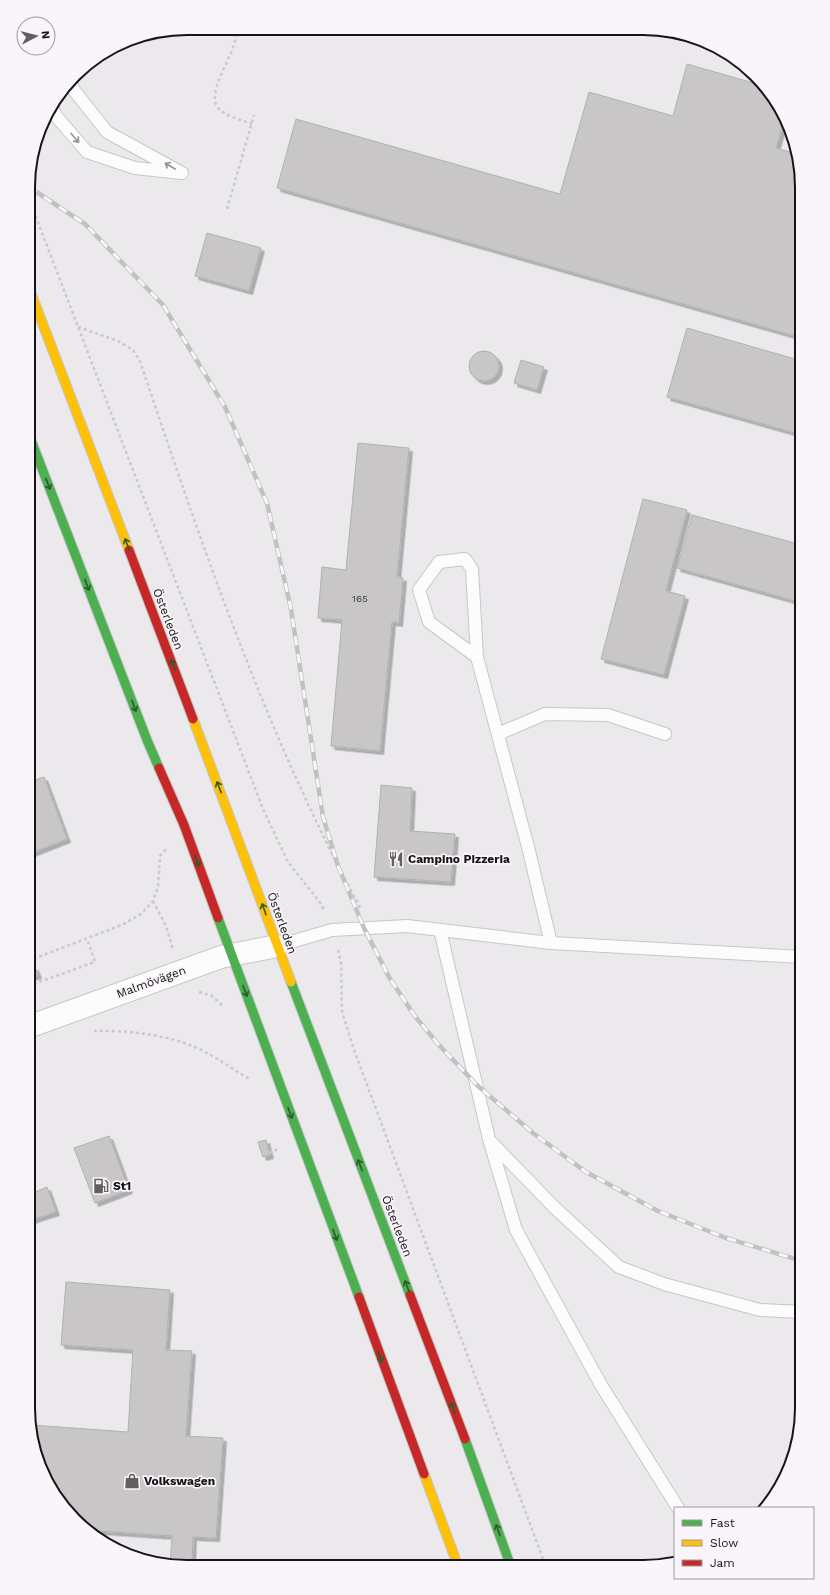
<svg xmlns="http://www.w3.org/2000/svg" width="830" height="1595" viewBox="0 0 830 1595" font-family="'Work Sans',sans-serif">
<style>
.building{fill:#c8c6c7;stroke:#b1b0b1;filter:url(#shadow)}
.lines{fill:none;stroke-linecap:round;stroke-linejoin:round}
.lane-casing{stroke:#c7c6c8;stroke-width:14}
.street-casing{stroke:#c7c6c8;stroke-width:24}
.fast-casing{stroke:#c7c6c8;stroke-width:11}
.slow-casing{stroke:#c7c6c8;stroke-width:11}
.jam-casing{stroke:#c7c6c8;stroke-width:11}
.path{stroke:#cac8ca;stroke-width:2.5;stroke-dasharray:3 3;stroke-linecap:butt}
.lane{stroke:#fcfcfc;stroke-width:12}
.street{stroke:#fcfcfc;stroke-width:22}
.fast{stroke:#4caf50;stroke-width:9}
.slow{stroke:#ffc107;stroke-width:9}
.jam{stroke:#c62828;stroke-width:9}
.rail-casing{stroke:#c2c1c2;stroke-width:4.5}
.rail{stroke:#f9f5fa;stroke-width:3;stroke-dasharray:9;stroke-linecap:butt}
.oneway{stroke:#949494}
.oneway2{stroke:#2e5a30}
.labels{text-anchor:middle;stroke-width:3.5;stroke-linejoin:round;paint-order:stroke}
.number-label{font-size:10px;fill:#424042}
.street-label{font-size:12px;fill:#161416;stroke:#f9f5fa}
.poi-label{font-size:12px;font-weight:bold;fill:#161416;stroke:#f9f5fa;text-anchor:start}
.rim{fill:none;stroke:#161416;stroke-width:2}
</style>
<defs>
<filter id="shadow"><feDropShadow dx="3.5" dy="3.5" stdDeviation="0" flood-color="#0004"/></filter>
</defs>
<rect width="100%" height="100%" fill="#ebe9ec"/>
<g class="building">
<polygon points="687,64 764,86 775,99 785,118 776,148 797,154 802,187 802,338 277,188 296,119 560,194 589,92 673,116"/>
<polygon points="207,233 261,248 249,291 195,276"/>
<polygon points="687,328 802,361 802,435 667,397"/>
<circle cx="484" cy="366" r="15"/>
<polygon points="521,360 544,367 537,390 514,383"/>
<polygon points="358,443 409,448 397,577 403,578 399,623 392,622 380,751 331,746 342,620 318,618 322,567 346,570"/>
<polygon points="643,499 687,510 666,591 685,596 664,675 601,659"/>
<polygon points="692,515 802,545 802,603 677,568"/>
<polygon points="44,777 67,839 29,854 29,782"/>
<polygon points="381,785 412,788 410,831 455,834 451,882 374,877"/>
<polygon points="35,967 38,975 28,978 28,970"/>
<polygon points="109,1136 129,1190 95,1203 74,1148"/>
<polygon points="266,1140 270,1155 263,1157 258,1142"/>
<polygon points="47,1187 56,1212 28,1221 28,1195"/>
<polygon points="66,1282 170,1290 166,1350 192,1351 186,1436 223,1438 216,1538 193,1537 192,1566 170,1566 172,1536 85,1530 82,1528 55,1497 36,1459 31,1425 128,1432 133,1350 61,1345"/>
</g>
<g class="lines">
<defs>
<g id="lane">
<polyline points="52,107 56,116 87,152 135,168 182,173 107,132 73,89 71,82"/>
<polyline points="477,657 429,622 419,590 439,562 465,559 472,569 477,657 528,847 551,943"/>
<polyline points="498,734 545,714 608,715 665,734"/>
<polyline points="440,930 489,1139 516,1230 601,1385 678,1508"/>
<polyline points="277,946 332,930 407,926 551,943 802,957"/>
<polyline points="491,1142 555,1208 619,1267 664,1284 760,1310 802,1312"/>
</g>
<polyline id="street" points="28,1027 221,957 277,946"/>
<g id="fast">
<polyline points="29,435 147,740 159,768"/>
<polyline points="218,918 359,1297"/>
<polyline points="291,982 410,1295"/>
<polyline points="465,1439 511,1567"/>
</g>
<g id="slow">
<polyline points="29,288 129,550"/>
<polyline points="193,719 291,982"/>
<polyline points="424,1474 458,1566"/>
</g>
<g id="jam">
<polyline points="129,550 193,719"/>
<polyline points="159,768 184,825 218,918"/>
<polyline points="410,1295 465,1439"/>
<polyline points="359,1297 424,1474"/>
</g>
</defs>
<use href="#lane" class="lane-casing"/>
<use href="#street" class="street-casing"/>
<use href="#fast" class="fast-casing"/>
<use href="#slow" class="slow-casing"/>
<use href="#jam" class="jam-casing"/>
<g class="path">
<path d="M 238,28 C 236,37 234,47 230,55 C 225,68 206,98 220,110 C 228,117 242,120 252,124"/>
<polyline points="29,199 263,809 288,862 322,905 324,911"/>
<polyline points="227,209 254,115"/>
<path d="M 78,327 L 118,341 L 133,350 L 140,361 C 202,546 267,737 361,909"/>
<polyline points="153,901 166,926 173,949"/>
<polyline points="338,950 341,962 342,1011 353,1047 546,1567"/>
<polyline points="28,961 124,924 141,914 153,901 158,887 160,856 166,849"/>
<polyline points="28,986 95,962 87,939"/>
<polyline points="199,992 212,996 223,1006"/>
<path d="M 94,1031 C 129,1030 174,1035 205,1052 C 221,1060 235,1071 250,1079"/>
<polyline points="28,1056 36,1052"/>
<polyline points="269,1153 278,1149"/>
</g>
<use href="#lane" class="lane"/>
<use href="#street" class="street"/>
<use href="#fast" class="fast"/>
<use href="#slow" class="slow"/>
<use href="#jam" class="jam"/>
<defs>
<polyline id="rail" points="29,187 85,224 163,305 225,407 267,503 291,609 323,817 338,866 364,928 389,977 414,1015 438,1044 478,1086 533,1133 586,1172 658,1211 726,1238 802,1261"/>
</defs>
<use href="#rail" class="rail-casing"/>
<use href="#rail" class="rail"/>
</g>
<defs><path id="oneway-shaft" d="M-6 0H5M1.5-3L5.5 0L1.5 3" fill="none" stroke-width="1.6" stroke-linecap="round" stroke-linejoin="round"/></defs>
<g class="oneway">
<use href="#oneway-shaft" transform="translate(75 138) rotate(49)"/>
<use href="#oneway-shaft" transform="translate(170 166) rotate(-150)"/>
</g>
<g class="oneway2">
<use href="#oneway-shaft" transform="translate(48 484) rotate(69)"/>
<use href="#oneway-shaft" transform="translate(127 544) rotate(-111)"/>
<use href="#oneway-shaft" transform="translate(87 585) rotate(69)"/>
<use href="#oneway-shaft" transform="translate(173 665) rotate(-111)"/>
<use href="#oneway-shaft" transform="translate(134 706) rotate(69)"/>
<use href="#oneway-shaft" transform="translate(219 787) rotate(-111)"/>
<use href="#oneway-shaft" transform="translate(197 861) rotate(70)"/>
<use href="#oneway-shaft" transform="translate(264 909) rotate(-109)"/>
<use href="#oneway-shaft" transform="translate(245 991) rotate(70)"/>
<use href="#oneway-shaft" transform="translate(290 1113) rotate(70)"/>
<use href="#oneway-shaft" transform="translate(360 1165) rotate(-111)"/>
<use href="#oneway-shaft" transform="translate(335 1235) rotate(70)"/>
<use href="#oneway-shaft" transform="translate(407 1286) rotate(-111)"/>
<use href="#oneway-shaft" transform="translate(380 1357) rotate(70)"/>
<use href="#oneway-shaft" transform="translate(453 1408) rotate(-110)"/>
<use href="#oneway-shaft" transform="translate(498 1530) rotate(-110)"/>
</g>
<defs>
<symbol id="restaurant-bare" viewBox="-9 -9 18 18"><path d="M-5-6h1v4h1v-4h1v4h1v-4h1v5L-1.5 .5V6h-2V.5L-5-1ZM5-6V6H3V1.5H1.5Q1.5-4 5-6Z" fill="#615f61" stroke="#f9f5fa" stroke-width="2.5" paint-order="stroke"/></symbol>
<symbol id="fuel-bare" viewBox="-9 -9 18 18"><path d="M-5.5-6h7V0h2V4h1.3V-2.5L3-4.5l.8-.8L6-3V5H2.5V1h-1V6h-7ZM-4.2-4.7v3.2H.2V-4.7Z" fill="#615f61" stroke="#f9f5fa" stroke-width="2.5" paint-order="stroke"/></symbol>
<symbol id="shop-bare" viewBox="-9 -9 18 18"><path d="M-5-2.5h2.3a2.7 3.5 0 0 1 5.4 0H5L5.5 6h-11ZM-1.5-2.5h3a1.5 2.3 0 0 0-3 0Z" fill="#615f61" stroke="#f9f5fa" stroke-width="2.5" paint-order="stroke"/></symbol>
</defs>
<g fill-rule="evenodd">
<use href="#restaurant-bare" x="385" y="848" width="22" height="22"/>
<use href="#fuel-bare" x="90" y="1175" width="22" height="22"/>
<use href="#shop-bare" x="121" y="1470" width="22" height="22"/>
</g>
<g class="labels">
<g class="number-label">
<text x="360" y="602">165</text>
</g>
<g class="street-label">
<text transform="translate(168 619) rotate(69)" y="4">Österleden</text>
<text transform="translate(282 923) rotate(70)" y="4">Österleden</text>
<text transform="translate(151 982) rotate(-20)" y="4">Malmövägen</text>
<text transform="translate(397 1226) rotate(69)" y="4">Österleden</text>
</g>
<g class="poi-label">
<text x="408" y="863">Campino Pizzeria</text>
<text x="113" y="1190">St1</text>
<text x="144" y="1485">Volkswagen</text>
</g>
</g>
<path d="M0 0H830V1595H0ZM187 35H643A152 152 0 0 1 795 187V1408A152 152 0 0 1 643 1560H187A152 152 0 0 1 35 1408V187A152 152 0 0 1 187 35Z" fill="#f9f5fa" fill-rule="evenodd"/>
<path class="rim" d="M187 35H643A152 152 0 0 1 795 187V1408A152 152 0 0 1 643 1560H187A152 152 0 0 1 35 1408V187A152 152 0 0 1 187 35Z"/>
<rect x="674" y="1507" width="140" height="72" fill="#f9f5fa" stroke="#9e9b9f"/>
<rect x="682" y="1520" width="20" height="6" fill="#4caf50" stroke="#9e9b9f"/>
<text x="710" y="1527" font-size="12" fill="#161416">Fast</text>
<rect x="682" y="1540" width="20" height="6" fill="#ffc107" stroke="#9e9b9f"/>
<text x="710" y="1547" font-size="12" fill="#161416">Slow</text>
<rect x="682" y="1560" width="20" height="6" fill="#c62828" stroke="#9e9b9f"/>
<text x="710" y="1567" font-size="12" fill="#161416">Jam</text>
<g transform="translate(36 36) rotate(83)"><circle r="19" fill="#f9f5fa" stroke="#9e9b9f"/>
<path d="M0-3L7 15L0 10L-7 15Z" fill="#615f61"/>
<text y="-6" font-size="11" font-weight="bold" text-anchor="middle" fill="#161416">N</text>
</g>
</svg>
